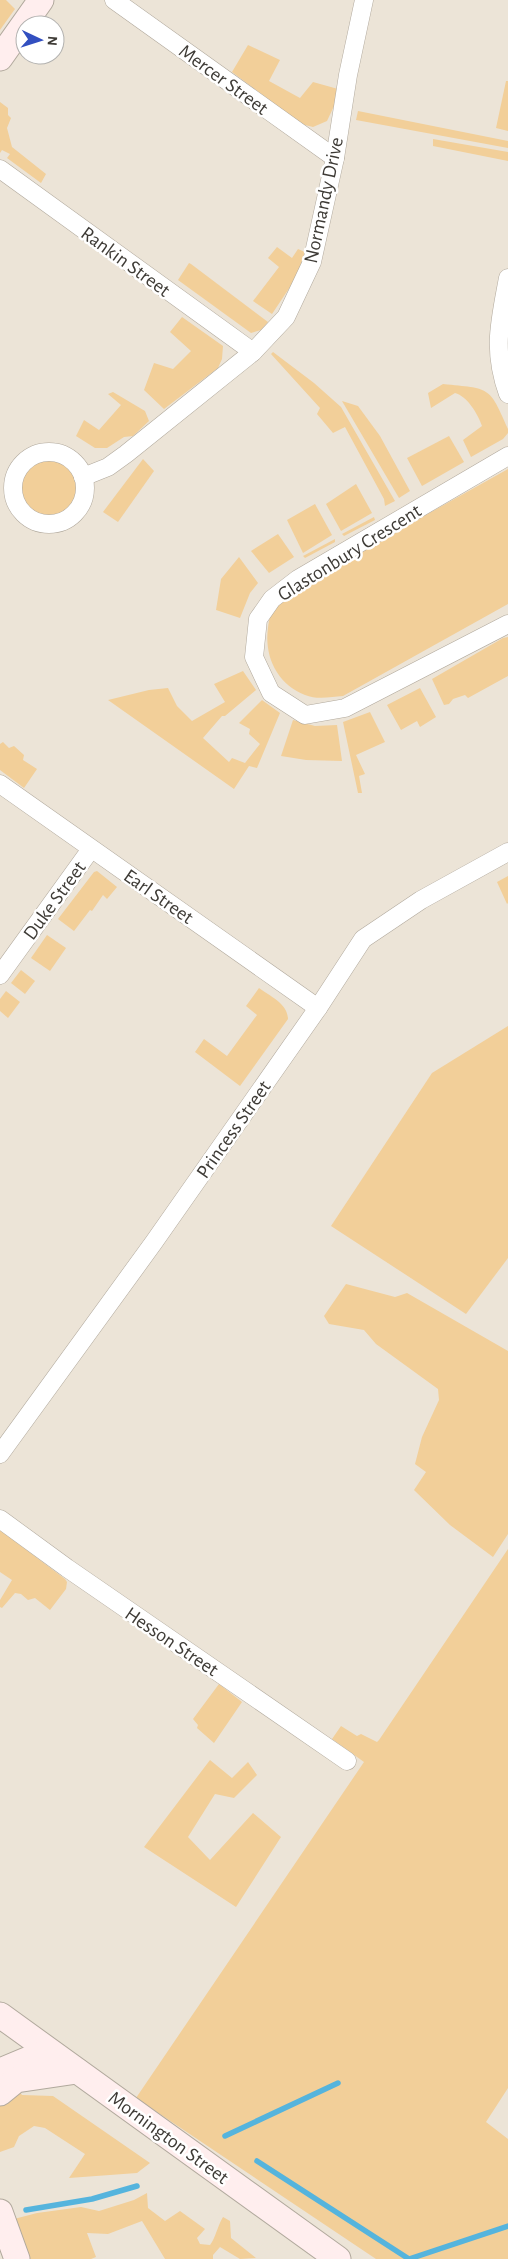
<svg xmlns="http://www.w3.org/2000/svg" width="508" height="2259" viewBox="0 0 508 2259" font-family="'Alegreya Sans',sans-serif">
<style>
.green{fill:#f2cf99}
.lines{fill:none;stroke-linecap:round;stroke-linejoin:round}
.stream{stroke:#55b4dd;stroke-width:5.5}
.street-casing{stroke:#b1a99d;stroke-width:19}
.secondary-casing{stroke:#b1a99d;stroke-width:27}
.street{stroke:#fff;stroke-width:18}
.secondary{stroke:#fee;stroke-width:25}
.labels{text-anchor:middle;stroke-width:5;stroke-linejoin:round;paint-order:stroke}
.street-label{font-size:20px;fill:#3e3b36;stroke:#fff}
</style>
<rect width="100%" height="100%" fill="#ece4d7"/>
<g class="green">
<polygon points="0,0 6,0 15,9 0,30"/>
<polygon points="248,45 280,60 269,81 300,98 313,82 338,89 335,104 327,121 313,127 301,124 232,72"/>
<polygon points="506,81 508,81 508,131 496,128"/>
<polygon points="0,102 8,108 8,115 11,118 7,128 12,147 46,174 41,183 7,158 10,154 2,150 0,153"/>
<polygon points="358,111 508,141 508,148 356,120"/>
<polygon points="433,139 508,152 508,161 433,146"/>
<polygon points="277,247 292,258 298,249 305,252 296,278 272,314 253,301 279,267 268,258"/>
<polygon points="189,263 191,264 268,322 261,330 251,333 178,280"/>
<polygon points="182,317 223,346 222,359 218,368 164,409 144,390 154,363 173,369 191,351 170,332"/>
<polygon points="273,352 314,383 341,407 395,501 385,506 384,499 345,427 333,433 317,414 320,408 271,354"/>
<path d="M 443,384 C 490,389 489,385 508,429 L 508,433 L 503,439 L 471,457 L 463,440 L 482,426 C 478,414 467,396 455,393 L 431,408 L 428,393 Z"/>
<polygon points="113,392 145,411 149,421 133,436 124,437 107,448 95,448 76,436 84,420 99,430 121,405 108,394"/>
<polygon points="342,401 358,406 380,436 410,491 399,498"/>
<polygon points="449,436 464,462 422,486 407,458"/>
<circle cx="49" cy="488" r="30"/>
<polygon points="143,459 154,471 118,522 103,512"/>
<path d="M 508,469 L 508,604 L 343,696 C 331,697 317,700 305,695 C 277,684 264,656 268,628 C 269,620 270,613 275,607 C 295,584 332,567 358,553 C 408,525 458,497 508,469 Z"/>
<polygon points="356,484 372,513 341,531 326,504"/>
<polygon points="315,504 332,535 303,553 287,520"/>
<polygon points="374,517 375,520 344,536 342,534"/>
<polygon points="278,534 294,557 269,573 251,551"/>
<polygon points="335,539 335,542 305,558 303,556"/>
<polygon points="239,557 258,583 250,593 240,618 216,610 221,579"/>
<polygon points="508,637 508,676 468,698 465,695 453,699 449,704 444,705 432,679 503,638"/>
<polygon points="243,671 256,690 225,716 222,716 203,738 229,762 232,758 245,763 260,744 249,734 250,729 239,723 262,700 280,713 257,768 249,766 234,789 108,700 149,690 168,688 177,706 192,721 225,702 214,684"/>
<polygon points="420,688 436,717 420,727 417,721 401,730 387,705"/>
<polygon points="370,712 385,742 356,755 365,774 359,776 362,793 358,793 343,722"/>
<polygon points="293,720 315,726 337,725 342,761 306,760 281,756"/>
<polygon points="3,742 9,748 14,746 24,755 23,760 37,769 24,788 0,770 0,744"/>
<polygon points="97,871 117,887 107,899 103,895 92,911 90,910 74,931 58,919 94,872"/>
<polygon points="508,876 508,903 507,904 497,882"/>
<polygon points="47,935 66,948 50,971 31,958"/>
<polygon points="21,970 35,981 25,994 11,983"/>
<path d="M 259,988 C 270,996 288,1004 288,1019 L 240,1086 L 195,1052 L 204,1039 L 227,1056 L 257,1015 L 246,1006 Z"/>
<polygon points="6,991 20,1002 8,1018 0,1011 0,999"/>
<polygon points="508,1026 508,1258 466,1314 331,1226 432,1073"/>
<polygon points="346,1284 395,1297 407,1293 508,1351 508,1534 493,1557 450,1525 414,1490 426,1472 415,1464 422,1437 439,1400 438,1389 376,1344 364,1330 329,1324 324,1316"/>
<polygon points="0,1530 65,1579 67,1582 66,1589 50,1610 35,1598 28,1600 21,1594 15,1593 2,1608 0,1607 0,1600 12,1580 0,1572"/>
<polygon points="508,1549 508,2088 486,2122 508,2139 508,2259 376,2259 136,2098 364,1762 332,1739 341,1726 357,1736 361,1734 377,1742 379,1740"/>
<polygon points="219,1684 242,1702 214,1743 197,1728 198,1725 193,1719"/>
<polygon points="210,1760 232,1778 248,1762 257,1775 234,1798 215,1794 188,1837 210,1860 253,1813 281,1837 236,1907 144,1847"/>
<polygon points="18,2090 22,2095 53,2096 150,2163 137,2173 69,2178 85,2154 45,2128 34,2126 19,2136 14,2147 0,2152 0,2102"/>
<path d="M 147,2193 L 148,2208 L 165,2221 L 180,2211 L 205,2229 L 197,2238 L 200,2244 L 210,2245 C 216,2237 217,2227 223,2217 L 230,2221 L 231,2238 L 256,2258 L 240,2259 L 220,2247 L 213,2255 L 213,2259 L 165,2259 L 142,2221 L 108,2234 L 87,2233 L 96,2257 L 91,2259 L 28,2259 L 14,2219 L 37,2213 L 81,2207 L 99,2211 L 134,2200 Z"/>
</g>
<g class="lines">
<g class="stream">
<polyline points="225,2136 338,2083"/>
<polyline points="257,2161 409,2259 508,2226"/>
<polyline points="26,2210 92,2199 137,2186"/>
</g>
<defs>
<g id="street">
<polyline points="114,0 335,158"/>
<polyline points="0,169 253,352"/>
<path d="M 508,278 C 500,321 492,350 508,394"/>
<circle cx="49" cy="488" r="36"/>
<polyline points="508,456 298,579 272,599 258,619 254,657 271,693 305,715 345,708 508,624"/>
<polyline points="83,477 108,467 126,454 253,352 286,317 312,262 335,158 348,75 364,0"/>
<polyline points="0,784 318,1008"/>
<polyline points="0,975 91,849"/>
<polyline points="0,1454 154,1242 318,1008 363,939 421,900 508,852"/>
<polyline points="0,1519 67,1568 347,1761"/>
</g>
<g id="secondary">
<polyline points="0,58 41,0"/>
<polyline points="0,2015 338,2259"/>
<polyline points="0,2071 48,2051"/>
<polyline points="0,2093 16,2080 77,2071"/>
<polyline points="0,2212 17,2259"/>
</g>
</defs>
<use href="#street" class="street-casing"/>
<use href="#secondary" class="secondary-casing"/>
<use href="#street" class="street"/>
<use href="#secondary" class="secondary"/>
</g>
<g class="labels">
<g class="street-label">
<text transform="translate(224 79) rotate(36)" y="7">Mercer Street</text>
<text transform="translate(323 200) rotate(-78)" y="7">Normandy Drive</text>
<text transform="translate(126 261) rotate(36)" y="7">Rankin Street</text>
<text transform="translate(349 552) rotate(-32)" y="7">Glastonbury Crescent</text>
<text transform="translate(159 896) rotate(35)" y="7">Earl Street</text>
<text transform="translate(54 900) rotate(-54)" y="7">Duke Street</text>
<text transform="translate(233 1129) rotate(-55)" y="7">Princess Street</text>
<text transform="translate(172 1641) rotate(34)" y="7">Hesson Street</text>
<text transform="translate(169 2137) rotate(36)" y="7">Mornington Street</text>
</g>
</g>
<g transform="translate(40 40) rotate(94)"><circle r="24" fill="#ffffff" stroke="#b2b1af"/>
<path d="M0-4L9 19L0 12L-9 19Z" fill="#324fc0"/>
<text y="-8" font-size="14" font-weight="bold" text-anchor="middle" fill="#3e3b36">N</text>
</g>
</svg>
